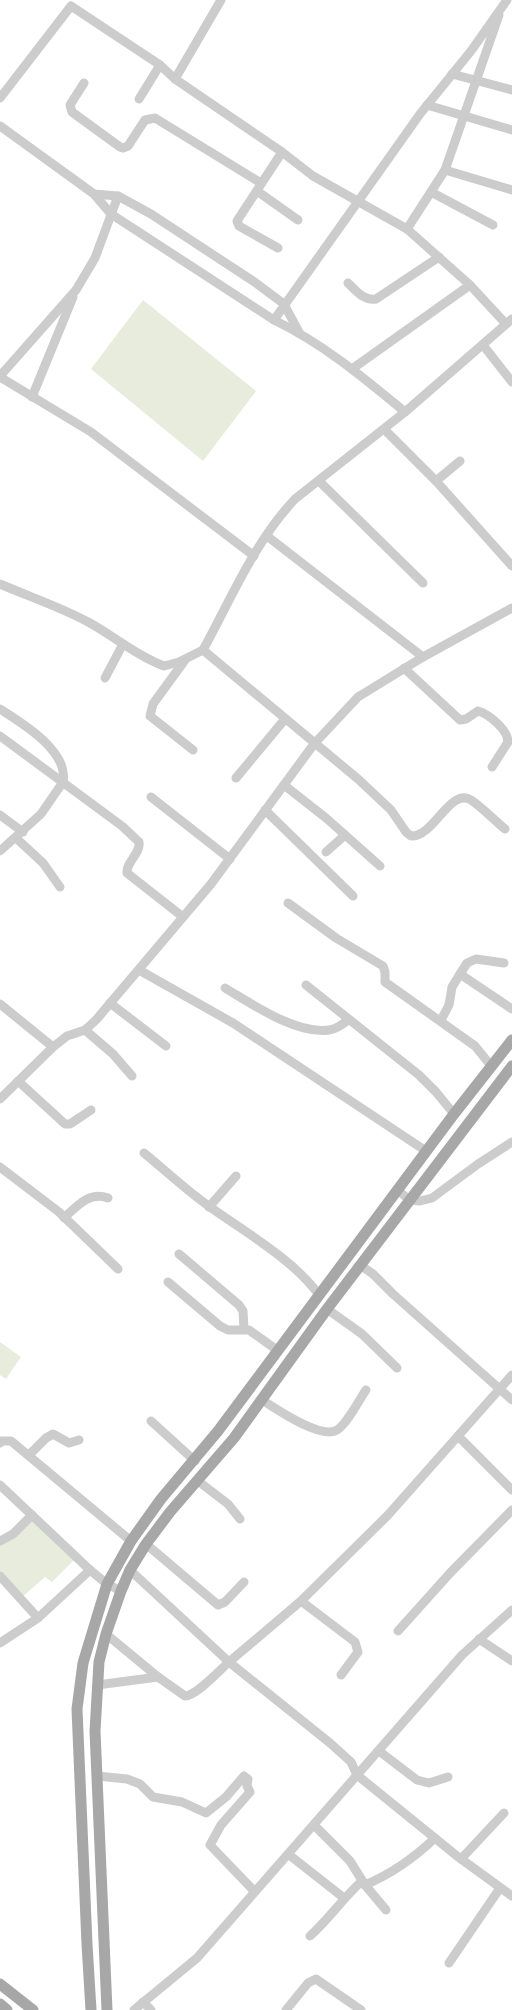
<svg xmlns="http://www.w3.org/2000/svg" width="512" height="2010" viewBox="0 0 512 2010" font-family="'Sofia Sans Condensed',sans-serif">
<style>
.green{fill:#e8ecdd}
.lines{fill:none;stroke-linecap:round;stroke-linejoin:round}
.minor{stroke:#ccc;stroke-width:9}
.major{stroke:#a7a7a7;stroke-width:11}
</style>
<rect width="100%" height="100%" fill="#fff"/>
<g class="green">
<polygon points="143,300 256,391 203,461 91,369"/>
<polygon points="0,1342 21,1357 6,1379 0,1375"/>
<polygon points="32,1515 76,1558 52,1582 45,1577 20,1599 0,1576 0,1541"/>
</g>
<g class="lines">
<g class="minor">
<polyline points="452,74 512,90"/>
<polyline points="175,79 221,0"/>
<polyline points="84,83 70,105 72,112 120,147 123,148 128,146 145,120 155,118 261,183"/>
<polyline points="0,98 71,6 160,65 175,79 282,152 313,176 407,229 470,285"/>
<polyline points="139,99 160,65"/>
<polyline points="427,105 512,130"/>
<path d="M 0,126 L 94,194 L 111,214 L 274,320 C 322,343 364,378 405,412"/>
<polyline points="445,170 512,190"/>
<polyline points="257,191 298,220"/>
<polyline points="431,192 493,225"/>
<polyline points="94,194 118,196 151,214 256,283 284,304 299,332"/>
<polyline points="407,229 445,170 499,15"/>
<polyline points="278,248 239,226 237,221 282,152"/>
<path d="M 348,283 C 356,291 364,301 376,299 L 439,257"/>
<polyline points="274,320 420,114 471,51 507,0"/>
<polyline points="483,345 512,382"/>
<polyline points="352,369 470,285 506,324"/>
<polyline points="0,376 76,290 95,258 118,196"/>
<polyline points="0,377 91,432 254,556"/>
<polyline points="32,397 73,297"/>
<polyline points="384,429 436,481 460,461"/>
<polyline points="319,481 423,583"/>
<polyline points="436,481 512,566"/>
<polyline points="267,536 423,657"/>
<path d="M 0,584 C 30,597 61,607 90,623 C 115,637 137,656 164,666 L 179,662 L 203,650"/>
<polyline points="185,660 153,704 150,716 193,750"/>
<path d="M 404,668 L 460,720 L 466,719 L 478,711 C 489,714 508,730 508,742 L 492,767"/>
<polyline points="105,678 123,644"/>
<path d="M 0,709 C 22,723 69,751 63,782 L 41,814 L 0,851"/>
<path d="M 0,736 L 122,826 L 139,842 C 141,853 126,862 127,873 L 183,917"/>
<polyline points="236,778 285,719"/>
<polyline points="284,785 326,818 380,866"/>
<polyline points="151,797 230,859"/>
<polyline points="265,810 353,896"/>
<polyline points="0,815 23,832"/>
<path d="M 505,829 C 494,820 483,808 471,800 C 450,787 434,837 411,836 L 406,832 L 391,810 L 358,779 L 203,650 C 231,599 255,541 295,499 L 405,412 L 512,319"/>
<polyline points="16,838 43,863 60,887"/>
<polyline points="326,852 345,835"/>
<polyline points="288,903 336,938 383,966 385,972 385,982 475,1046 492,1067"/>
<polyline points="139,970 233,1023 426,1151"/>
<polyline points="460,974 512,1009"/>
<polyline points="306,985 419,1075 436,1092 454,1114"/>
<path d="M 225,988 C 252,1004 297,1035 329,1030 C 337,1029 343,1024 348,1020"/>
<polyline points="110,1003 166,1046"/>
<polyline points="0,1004 53,1047"/>
<polyline points="441,1020 449,1005 452,987 467,963 476,959 504,963"/>
<polyline points="85,1030 113,1054 132,1076"/>
<polyline points="18,1081 65,1124 70,1124 91,1110"/>
<polyline points="0,1099 53,1047 67,1036 85,1030 96,1020 211,884 314,744 358,697 423,657 512,608"/>
<path d="M 144,1153 C 166,1171 187,1191 210,1207 C 245,1232 294,1260 319,1295"/>
<polyline points="0,1167 59,1212 118,1269"/>
<polyline points="397,1190 410,1200 420,1201 432,1198 478,1164 512,1142"/>
<polyline points="209,1207 236,1176"/>
<path d="M 64,1218 C 77,1206 89,1191 108,1198"/>
<polyline points="179,1254 239,1305 243,1311 244,1329"/>
<polyline points="360,1265 373,1274 393,1294 512,1400"/>
<polyline points="168,1282 220,1326 228,1330 249,1330 277,1350"/>
<polyline points="327,1309 362,1334 397,1368"/>
<path d="M 262,1400 C 276,1409 321,1440 337,1430 C 347,1424 359,1400 366,1390"/>
<polyline points="151,1421 195,1461"/>
<polyline points="458,1436 512,1490"/>
<polyline points="0,1443 1,1441 11,1441 131,1541"/>
<polyline points="29,1455 46,1438 53,1434 69,1443 79,1440"/>
<polyline points="198,1481 228,1504 240,1519"/>
<polyline points="0,1485 90,1570"/>
<polyline points="0,1541 13,1534 32,1515"/>
<polyline points="146,1544 218,1605 225,1602 244,1582"/>
<polyline points="130,1570 229,1662 301,1601 388,1515 512,1375"/>
<polyline points="0,1576 38,1618"/>
<polyline points="301,1601 355,1642 358,1652 341,1675"/>
<polyline points="398,1631 451,1572 512,1510"/>
<path d="M 106,1634 L 158,1677 L 185,1696 C 196,1696 220,1670 229,1662 L 330,1743 L 351,1762 L 357,1775 L 457,1856 L 512,1896"/>
<polyline points="479,1639 512,1661"/>
<polyline points="0,1643 38,1618 90,1570 107,1584 121,1591"/>
<polyline points="97,1685 158,1677"/>
<polyline points="379,1751 417,1780 429,1783 448,1777"/>
<polyline points="97,1776 127,1779 140,1784 153,1797 182,1802 206,1813 226,1797 244,1776 248,1779 247,1786 250,1792 221,1825 210,1845 254,1891"/>
<polyline points="314,1825 350,1861 365,1885 386,1910"/>
<polyline points="288,1854 344,1898"/>
<polyline points="461,1859 504,1813"/>
<path d="M 365,1885 C 391,1874 414,1858 435,1838"/>
<path d="M 310,1936 C 329,1919 343,1898 362,1881"/>
<polyline points="449,1963 500,1888"/>
<polyline points="143,2002 151,2010"/>
<polyline points="134,2010 197,1958 462,1655 512,1610"/>
<polyline points="286,2010 308,1983 316,1979 361,2010"/>
</g>
<g class="major">
<polyline points="0,1984 33,2010"/>
<polyline points="0,2004 7,2010"/>
<polyline points="91,2010 87,1944 77,1709 83,1663 107,1584 131,1541 161,1499 218,1431 454,1114 512,1040"/>
<polyline points="107,2010 95,1731 99,1662 106,1634 121,1591 130,1570 146,1544 170,1512 234,1438 327,1309 512,1066"/>
</g>
</g>
</svg>
